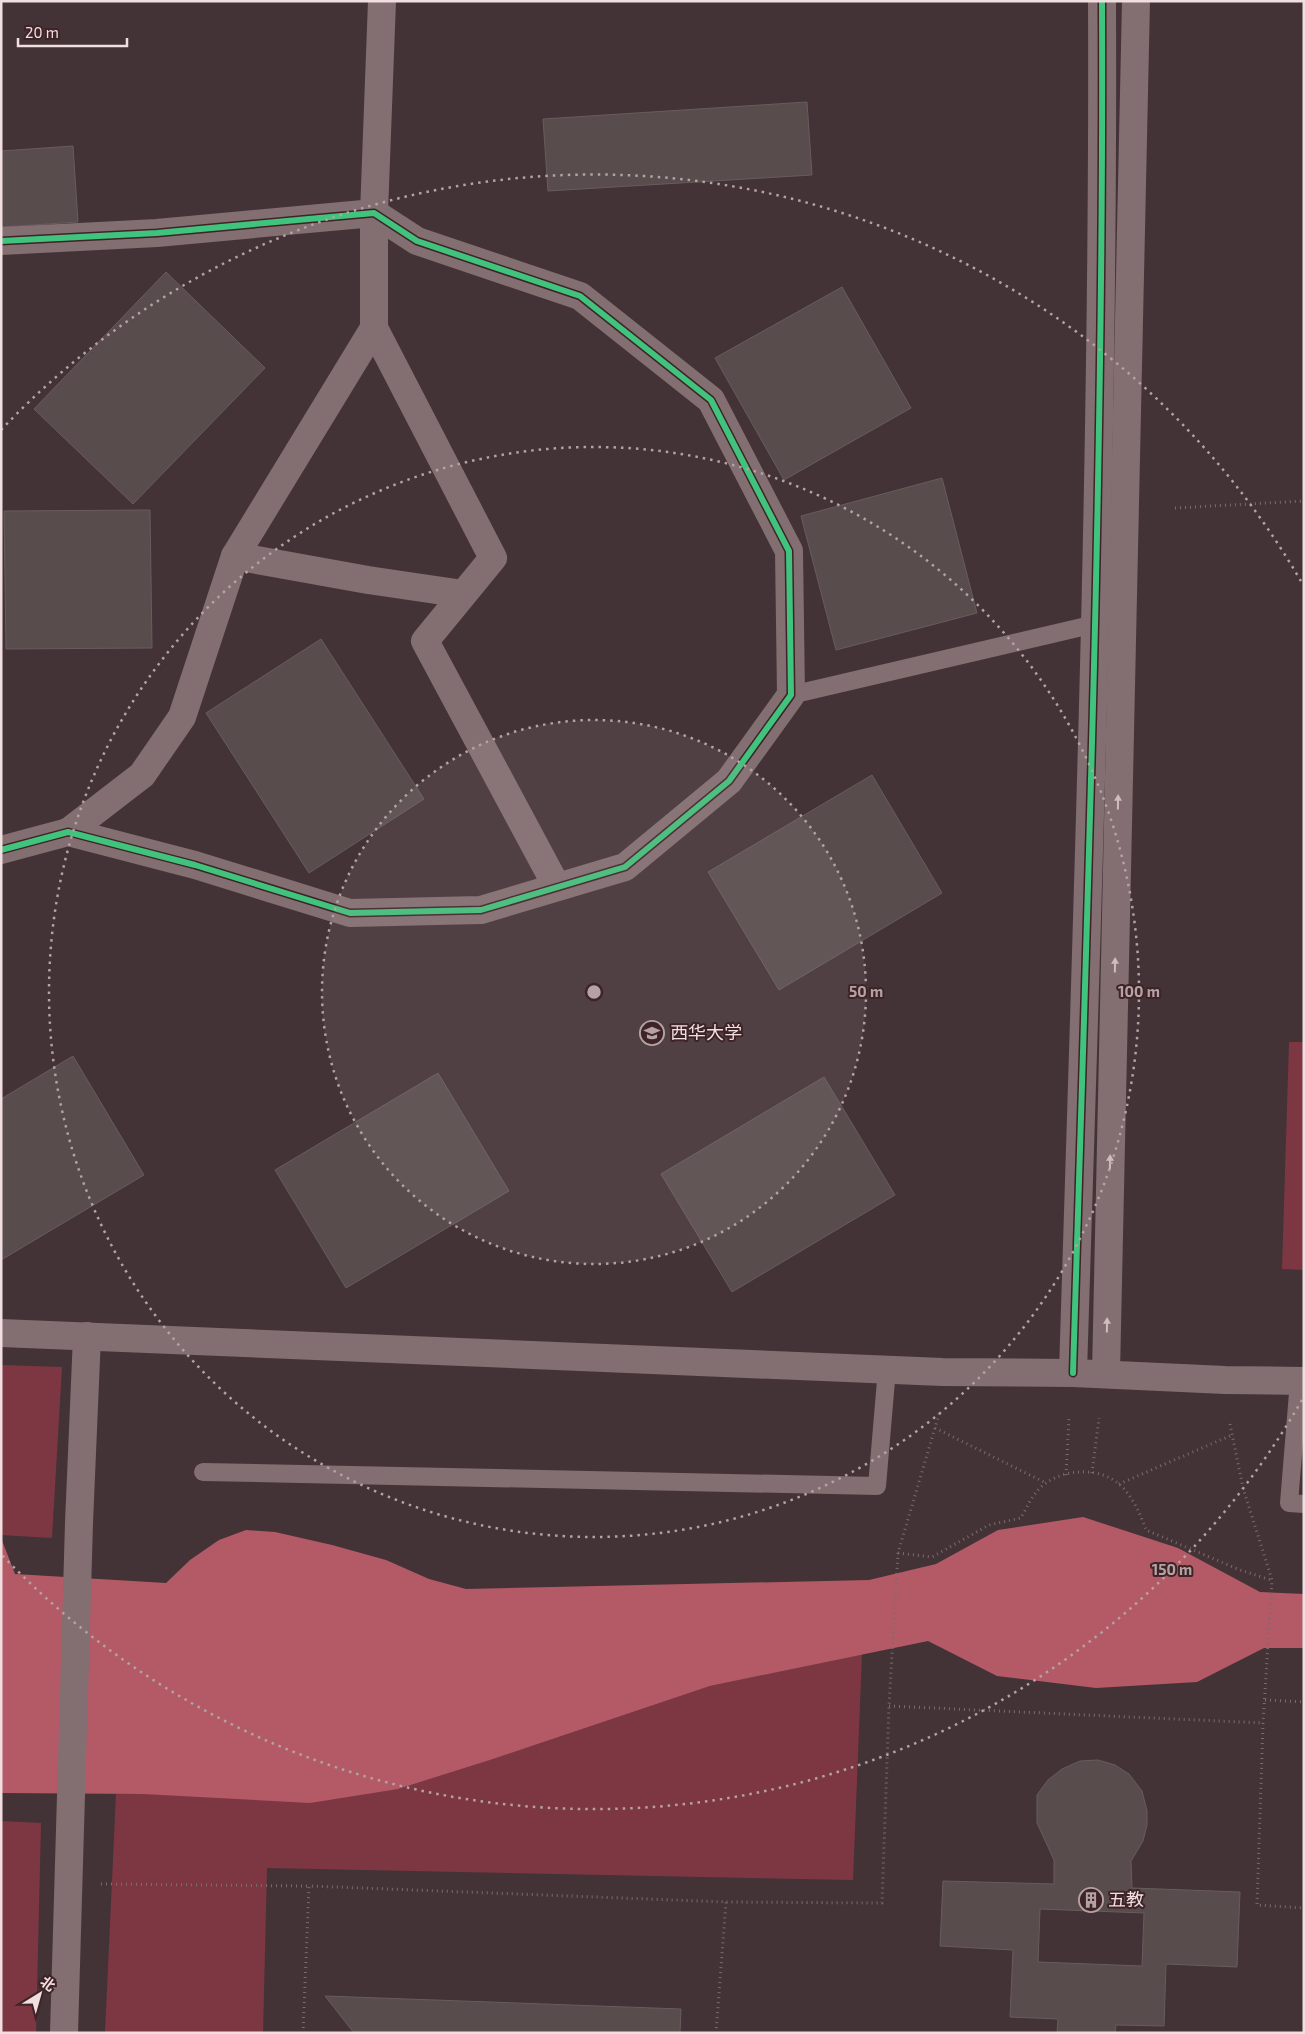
<svg xmlns="http://www.w3.org/2000/svg" width="1305" height="2034" viewBox="0 0 1305 2034" font-family="'Exo 2','Noto Sans SC',sans-serif">
<style>
.green{fill:#7d3743}
.water{fill:#b45a67}
.building{fill:#584c4d;stroke:#695c5e;fill-rule:evenodd}
.lines{fill:none;stroke-linecap:round;stroke-linejoin:round}
.path{stroke:#7b6b6d;stroke-width:3;stroke-dasharray:1 4;stroke-linecap:butt}
.lane{stroke:#836e71;stroke-width:18}
.street{stroke:#836e71;stroke-width:28}
.cycleway-casing{stroke:#3e2327;stroke-width:9}
.cycleway{stroke:#40c37c;stroke-width:6}
.oneway{fill:#d0bcbf}
.ring{fill:none;stroke:#b4a2a4;stroke-width:2.5;stroke-dasharray:2.5 5}
.labels{text-anchor:middle;stroke-width:4;stroke-linejoin:round;paint-order:stroke}
.poi-label{font-size:18px;fill:#f1dee0;stroke:#3e2327;text-anchor:start}
.centre{fill:#b4a2a4;stroke:#3e2327;stroke-width:2.5}
.ring-label{font-size:15px;text-anchor:middle;font-weight:bold;fill:#b4a2a4;stroke:#3e2327;stroke-width:4;stroke-linejoin:round;paint-order:stroke}
</style>
<rect width="100%" height="100%" fill="#433336"/>
<g class="green">
<polygon points="1289,1042 1304,1042 1304,1270 1282,1269"/>
<polygon points="1,1365 62,1367 52,1538 1,1535"/>
<polygon points="862,1654 853,1880 267,1868 263,2033 105,2033 116,1794 398,1789 490,1760 710,1686"/>
<polygon points="1,1821 41,1823 36,2033 1,2033"/>
</g>
<polygon class="water" points="1083,1517 1178,1548 1260,1592 1304,1594 1304,1648 1264,1648 1197,1682 1096,1688 997,1676 928,1641 710,1686 490,1760 398,1789 310,1803 143,1794 1,1793 1,1538 15,1574 166,1583 190,1560 219,1540 246,1530 275,1532 332,1545 386,1560 429,1579 466,1589 869,1580 936,1564 998,1530"/>
<g class="building">
<polygon points="807,102 812,175 548,191 543,119"/>
<polygon points="73,146 78,222 1,227 1,151"/>
<polygon points="166,272 265,368 133,504 34,409"/>
<polygon points="842,287 911,408 784,480 715,358"/>
<polygon points="942,478 977,613 836,650 801,516"/>
<polygon points="150,510 152,648 6,649 4,511"/>
<polygon points="321,639 424,799 309,873 206,713"/>
<polygon points="872,775 942,893 779,990 708,872"/>
<polygon points="73,1056 144,1175 1,1260 1,1099"/>
<polygon points="438,1073 509,1191 346,1288 275,1170"/>
<polygon points="824,1077 895,1195 732,1292 661,1174"/>
<path d="M 1098,1760 L 1115,1765 L 1129,1774 L 1142,1791 L 1147,1811 L 1147,1825 L 1143,1841 L 1131,1861 L 1132,1888 L 1240,1892 L 1237,1967 L 1166,1964 L 1164,2026 L 1116,2025 L 1115,2033 L 1057,2033 L 1058,2019 L 1010,2017 L 1013,1950 L 940,1946 L 943,1881 L 1054,1884 L 1054,1860 L 1037,1823 L 1037,1795 L 1048,1780 L 1062,1769 L 1080,1761 ZM 1040,1909 L 1144,1913 L 1142,1966 L 1038,1962 Z"/>
<polygon points="325,1996 681,2009 680,2033 354,2033"/>
</g>
<g class="lines">
<g class="path">
<polyline points="1175,508 1304,501"/>
<polyline points="1230,1424 1243,1488 1272,1580 1263,1723 1257,1905 1304,1908"/>
<polyline points="935,1428 1046,1483"/>
<polyline points="1092,1473 1099,1418"/>
<polyline points="1066,1475 1069,1417"/>
<polyline points="1119,1484 1232,1435"/>
<path d="M 898,1553 L 932,1557 L 989,1525 L 1021,1518 C 1028,1505 1034,1491 1046,1483 C 1066,1469 1099,1467 1119,1484 C 1131,1494 1141,1515 1146,1530 L 1240,1570 L 1271,1580"/>
<polyline points="1265,1700 1304,1702"/>
<polyline points="889,1706 1263,1723"/>
<polyline points="101,1884 309,1886"/>
<polyline points="303,2033 309,1886 726,1902 882,1903 889,1706 898,1553 940,1411"/>
<polyline points="716,2033 726,1902"/>
</g>
<g class="lane">
<polyline points="791,695 1095,624"/>
<polyline points="1299,1381 1289,1503 1304,1504"/>
<polyline points="203,1472 877,1486 887,1369"/>
</g>
<g class="street">
<polyline points="382,1 374,213 374,328 493,558 425,641 557,887"/>
<polyline points="1,241 157,233 374,213 417,241 580,296 711,400 789,551 791,695 729,781 625,867 481,910 350,913 195,865 68,832 1,850"/>
<polyline points="235,556 368,580 463,594"/>
<polyline points="68,832 142,775 182,717 235,556 374,328"/>
<polyline points="1,1333 942,1372 1073,1373 1225,1380 1304,1381"/>
<path d="M 1073,1373 C 1087,916 1104,458 1102,1"/>
<polyline points="1106,1373 1136,1"/>
<polyline points="64,2033 79,1523 87,1336"/>
</g>
<defs>
<g id="cycleway">
<polyline points="1,241 157,233 374,213 417,241 580,296 711,400 789,551 791,695 729,781 625,867 481,910 350,913 195,865 68,832 1,850"/>
<path d="M 1073,1373 C 1087,916 1104,458 1102,1"/>
</g>
</defs>
<use href="#cycleway" class="cycleway-casing"/>
<use href="#cycleway" class="cycleway"/>
</g>
<defs><path id="oneway-solid" d="M-6-.8H1V-3.2L6.5 0L1 3.2V.8H-6Z" transform="scale(1.25)"/></defs>
<g class="oneway">
<use href="#oneway-solid" transform="translate(1118 802) rotate(-89)"/>
<use href="#oneway-solid" transform="translate(1115 965) rotate(-89)"/>
<use href="#oneway-solid" transform="translate(1110 1162) rotate(-89)"/>
<use href="#oneway-solid" transform="translate(1107 1325) rotate(-89)"/>
</g>
<circle cx="594" cy="992" r="272" fill="#b4a2a4" fill-opacity=".12"/>
<g class="ring">
<circle cx="594" cy="992" r="272"/>
<circle cx="594" cy="992" r="545"/>
<path d="M1302 1400A817 817 0 0 1 1 1554M1 430A817 817 0 0 1 1302 583"/>
</g>
<defs>
<symbol id="university-ring" viewBox="-11 -11 22 22"><circle r="9.5" fill="#3e2327" stroke="#b4a2a4" stroke-width="1.5"/><path d="M0-5L7-2L0 1L-7-2ZM-4 1L0 2.5L4 1V4Q0 6-4 4Z" fill="#b4a2a4"/></symbol>
<symbol id="building-ring" viewBox="-11 -11 22 22"><circle r="9.5" fill="#3e2327" stroke="#b4a2a4" stroke-width="1.5"/><path d="M-4-6H4V6H1V3H-1V6H-4ZM-2.5-4.3h1.7v1.8h-1.7ZM.8-4.3h1.7v1.8H.8ZM-2.5-1h1.7V.8h-1.7ZM.8-1h1.7V.8H.8Z" fill="#b4a2a4"/></symbol>
</defs>
<g fill-rule="evenodd">
<use href="#university-ring" x="638" y="1019" width="28" height="28"/>
<use href="#building-ring" x="1077" y="1886" width="28" height="28"/>
</g>
<g class="labels">
<g class="poi-label">
<text x="670" y="1039">西华大学</text>
<text x="1108" y="1906">五教</text>
</g>
</g>
<circle cx="594" cy="992" r="8" class="centre"/>
<g class="ring-label">
<text x="866" y="997">50 m</text>
<text x="1139" y="997">100 m</text>
<text x="1172" y="1575">150 m</text>
</g>
<rect width="1305" height="2034" fill="none" stroke="#f1dee0" stroke-width="5"/>
<g transform="translate(40 1994) rotate(37)" stroke="#3e2327" stroke-width="4" paint-order="stroke">
<path d="M0-4L9 19L0 12L-9 19Z" fill="#f1dee0"/>
<text y="-8" font-size="14" font-weight="bold" text-anchor="middle" fill="#f1dee0">北</text>
</g>
<path d="M18 38v8h109v-8" fill="none" stroke="#f1dee0" stroke-width="2.5"/>
<text x="25" y="38" font-size="15" fill="#f1dee0" stroke="#3e2327" stroke-width="4" paint-order="stroke">20 m</text>
</svg>
